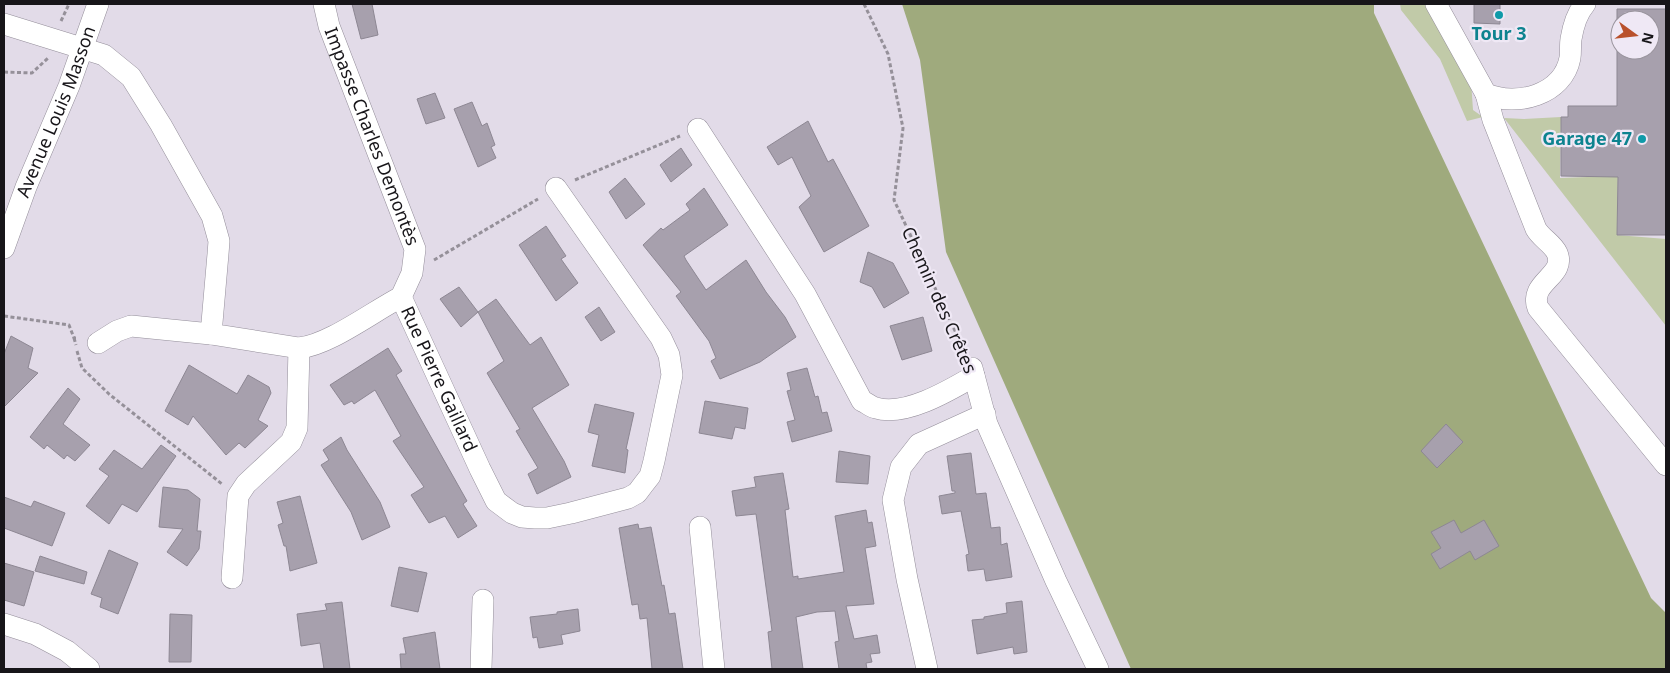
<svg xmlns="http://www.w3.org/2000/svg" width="1670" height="673" viewBox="0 0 1670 673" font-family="'Noto Sans',sans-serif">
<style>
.green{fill:#c1caa8}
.forest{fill:#9faa7d}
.building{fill:#a7a0ad;stroke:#8d8793;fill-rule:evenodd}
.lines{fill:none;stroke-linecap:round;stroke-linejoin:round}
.minor-casing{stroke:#948e9a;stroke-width:22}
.path{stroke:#959099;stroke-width:3;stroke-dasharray:4 2.5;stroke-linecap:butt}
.minor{stroke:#fff;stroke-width:21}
.culture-dot{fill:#0f9aa8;stroke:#efe8f5;stroke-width:2}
.labels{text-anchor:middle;stroke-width:4.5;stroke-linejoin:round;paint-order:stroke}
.culture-label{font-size:18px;font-weight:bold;fill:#0d838f;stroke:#efe8f5}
.street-label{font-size:18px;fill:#171519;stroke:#efe8f5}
</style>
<rect width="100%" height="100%" fill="#e2dbe8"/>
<g class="green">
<polygon points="1400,4 1428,4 1471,81 1473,110 1483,117 1467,121 1440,59 1401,10"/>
<polygon points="1561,117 1560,178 1587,177 1587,170 1618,172 1617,235 1666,239 1666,326 1504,118 1524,119"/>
</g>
<polygon class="forest" points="902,4 1374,4 1374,13 1651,598 1666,613 1666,669 1131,669 946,252 920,60"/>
<g class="building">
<polygon points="352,4 372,4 378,35 361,39"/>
<polygon points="1474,4 1500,4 1500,24 1474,23"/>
<path d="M 1617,9 L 1666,9 L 1666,235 L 1617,235 L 1618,177 L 1561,176 L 1561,117 L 1568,117 L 1568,106 L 1617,106 ZM 1620,20 L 1650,20 L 1650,50 L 1620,50 Z"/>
<polygon points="435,93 445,118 426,124 417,99"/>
<polygon points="472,102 482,126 487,123 495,145 491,147 496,158 478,167 454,109"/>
<polygon points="808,121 828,162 833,159 869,226 824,252 799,207 811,196 792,157 778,165 767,147"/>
<polygon points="681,148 692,165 671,182 660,165"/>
<polygon points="625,178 645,204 626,219 609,192"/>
<polygon points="704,188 728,225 684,256 686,260 706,290 746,260 766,292 785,317 796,337 760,362 720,379 711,361 716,358 709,341 676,296 681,292 643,245 661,228 663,230 690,210 686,204"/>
<polygon points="546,226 566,256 561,259 578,283 556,301 519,245"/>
<polygon points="868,252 893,263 909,293 884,308 872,287 860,282"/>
<polygon points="459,287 478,312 461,327 440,299"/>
<polygon points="496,299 530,345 541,337 569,385 532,408 564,461 571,477 537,494 528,474 538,468 516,431 520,429 487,373 504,361 478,312"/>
<polygon points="599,307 615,332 601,341 585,317"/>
<polygon points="923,317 932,351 902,360 890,326"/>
<polygon points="11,336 33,348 28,368 38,373 4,407 4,354"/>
<polygon points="388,348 402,371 396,375 467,501 463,504 477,526 458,538 445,516 429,523 411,495 424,487 393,441 401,436 375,390 354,404 352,401 344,405 330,385"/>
<polygon points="189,365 237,394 248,375 269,387 271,393 258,420 268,426 245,448 239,443 226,455 193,416 188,425 165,411"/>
<polygon points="807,368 815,397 818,396 822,413 827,412 832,431 792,442 787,422 795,420 787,391 791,390 787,373"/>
<polygon points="68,388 80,399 63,424 90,445 75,461 67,455 64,459 47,445 44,449 30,437"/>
<polygon points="705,401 748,408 745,429 735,427 732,439 699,433"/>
<polygon points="595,404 634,413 626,449 628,450 625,473 592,466 599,435 588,432"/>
<polygon points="1446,424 1463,442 1437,468 1421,451"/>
<polygon points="341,437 347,450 380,502 390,527 362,540 351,512 321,465 329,460 323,450"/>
<polygon points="161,445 176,456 137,512 122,504 109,524 86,506 109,476 99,469 114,450 142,469"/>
<polygon points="839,451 870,456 868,484 836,482"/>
<polygon points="971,453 976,494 986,493 991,528 1000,527 1001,545 1007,543 1012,577 986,581 984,569 968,571 966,555 969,554 961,511 942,514 939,496 955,493 955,491 952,491 947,456"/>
<polygon points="783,473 789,509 785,510 793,577 798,576 798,579 844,572 835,516 866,510 868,523 872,522 876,546 865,548 874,604 846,606 854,639 877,635 880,653 870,654 872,662 866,663 867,669 839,669 835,642 839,641 835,611 817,612 796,617 803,669 772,669 768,632 772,631 756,514 736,516 732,491 756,487 754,477"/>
<polygon points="163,487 188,490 200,499 197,531 201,531 199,549 187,566 167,552 183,529 159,527"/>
<polygon points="300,496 317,563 290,571 286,546 284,546 278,525 283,523 277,502"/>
<polygon points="4,497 31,507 34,501 65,513 52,546 4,528"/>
<polygon points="1454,520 1461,533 1484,520 1499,546 1475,560 1470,551 1440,569 1431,554 1441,548 1431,532"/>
<polygon points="638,524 639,529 651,527 662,586 664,585 669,614 675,613 683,669 652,669 647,618 640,619 638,604 632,605 619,528"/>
<polygon points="109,550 138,563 118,614 100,607 102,598 91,594"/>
<polygon points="40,556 87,572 84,584 35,571"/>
<polygon points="4,563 34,572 24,606 4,600"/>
<polygon points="399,567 427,573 418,612 391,606"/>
<polygon points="1022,601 1027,652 1014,654 1013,647 977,654 972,620 984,619 984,617 1007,613 1006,603"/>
<polygon points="342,602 350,669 324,669 320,643 301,646 297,614 327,610 325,604"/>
<polygon points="578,609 580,631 561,635 563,644 539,648 537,637 533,638 530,617 557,614 557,612"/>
<polygon points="170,614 192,615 191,662 169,662"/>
<polygon points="435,632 440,669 401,669 400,654 406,654 403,638"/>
</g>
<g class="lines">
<defs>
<g id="minor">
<path id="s1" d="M 324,4 L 329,26 L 415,249 L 412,273 L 401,297"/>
<path d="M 1436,4 L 1486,94 C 1517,107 1563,95 1570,58 C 1571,52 1570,45 1571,39 C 1573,27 1577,13 1585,4"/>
<path id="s2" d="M 4,24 L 104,55 L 131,77 L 161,125 L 212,216 L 219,241 L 218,254 L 211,334 L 299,348 C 329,345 372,312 401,297 L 480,469 L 496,501 L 512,513 L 522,517 L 535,518 L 547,518 L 571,513 L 628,498 L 637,493 L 643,485 L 650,476 L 654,461 L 672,375 L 669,355 L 661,338 L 556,188"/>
<path d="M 1486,94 L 1493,120 L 1536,229 C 1541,238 1553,244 1557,253 C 1567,276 1528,282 1538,308 L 1666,465"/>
<path d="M 698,129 L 805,294 L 862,401 C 867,403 871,407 876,408 C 905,417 950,390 974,376"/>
<path id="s3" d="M 4,248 L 26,187 L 69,86 L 98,4"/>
<polyline points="98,343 117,331 131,326 211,334"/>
<polyline points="972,368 987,424 1056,581 1098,669"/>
<polyline points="700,527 714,669"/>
<polyline points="232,578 238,496 246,484 291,442 297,428 299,348"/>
<polyline points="4,624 35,634 67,651 89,669"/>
<polyline points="481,669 483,600"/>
<polyline points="927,669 907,579 893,500 901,467 919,444 985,414"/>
</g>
</defs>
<use href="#minor" class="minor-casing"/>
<g class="path">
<polyline points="864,4 888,54 903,128 894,200 964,350"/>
<polyline points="61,21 69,4"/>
<polyline points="4,72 32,73 48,58"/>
<polyline points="575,180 680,136"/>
<polyline points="434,260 538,199"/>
<polyline points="4,316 69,325 74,338 76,338"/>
<polyline points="74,338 76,345"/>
<polyline points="77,351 82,368 109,394 222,484"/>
</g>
<use href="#minor" class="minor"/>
</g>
<g class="culture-dot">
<circle cx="1499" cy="15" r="5"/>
<circle cx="1642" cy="139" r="5"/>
</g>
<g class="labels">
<g class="culture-label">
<text x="1499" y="40">Tour 3</text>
<text x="1632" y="145" text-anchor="end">Garage 47</text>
</g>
<g class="street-label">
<text dy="6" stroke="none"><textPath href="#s3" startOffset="146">Avenue Louis Masson</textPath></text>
<text dy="6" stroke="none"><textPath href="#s1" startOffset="141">Impasse Charles Demontès</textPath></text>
<text transform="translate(939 300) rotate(66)" y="6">Chemin des Crêtes</text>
<text dy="6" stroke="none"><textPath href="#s2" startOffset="714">Rue Pierre Gaillard</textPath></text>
</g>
</g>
<rect width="1670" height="673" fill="none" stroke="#171519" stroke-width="10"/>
<g transform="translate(1635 35) rotate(105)"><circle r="24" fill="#efe8f5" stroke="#99949d"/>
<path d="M0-4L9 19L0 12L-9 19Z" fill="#b9512c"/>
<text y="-8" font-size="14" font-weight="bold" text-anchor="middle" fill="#171519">N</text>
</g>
</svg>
